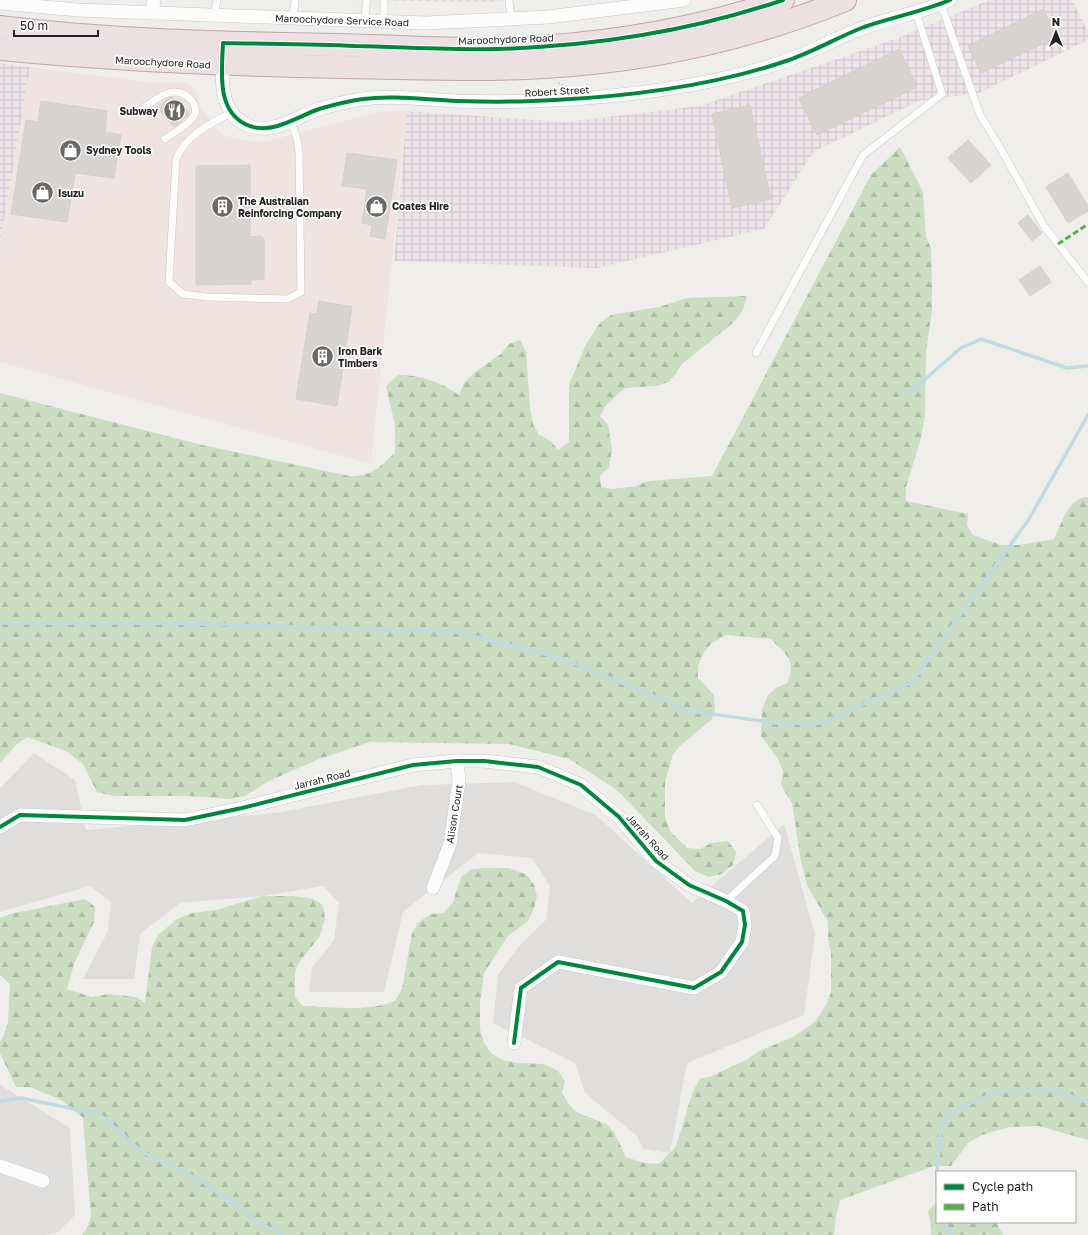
<svg xmlns="http://www.w3.org/2000/svg" width="1088" height="1235" viewBox="0 0 1088 1235" font-family="'Golos Text',sans-serif">
<style>
.residential{fill:#dfdedc}
.commercial{fill:#f1e3e1}
.industrial{fill:url(#industrial-grid)}
.forest{fill:url(#forest-firs)}
.lines{fill:none;stroke-linecap:round;stroke-linejoin:round}
.stream{stroke:#bfdbe3;stroke-width:3.5}
.building{fill:#d7d4d2;stroke:#d3d0cc}
.lane-casing{stroke:#c9c8c7;stroke-width:8}
.street-casing{stroke:#c9c8c7;stroke-width:14}
.highway-casing{stroke:#c5a2ac;stroke-width:24}
.path{stroke:#dccecd;stroke-width:2;stroke-dasharray:2 2;stroke-linecap:butt}
.lane{stroke:#fdfcfc;stroke-width:7}
.street{stroke:#fdfcfc;stroke-width:13}
.highway{stroke:#ece0e2;stroke-width:22}
.quiet{stroke:#55b145;stroke-width:3;stroke-dasharray:6 3;stroke-linecap:butt}
.cycleway-casing{stroke:#fff;stroke-width:6}
.cycleway{stroke:#00873e;stroke-width:4}
.labels{text-anchor:middle;stroke-width:3.5;stroke-linejoin:round;paint-order:stroke}
.street-label{font-size:10px;fill:#222;stroke:#fff}
.poi-label{font-size:10px;font-weight:bold;fill:#222;stroke:#fff;text-anchor:start}
</style>
<defs>
<pattern id="industrial-grid" width="8" height="8" patternUnits="userSpaceOnUse"><rect width="8" height="8" fill="#ede4e9"/><path d="M0 4h8M4 0v8" fill="none" stroke="#cbc3c8"/></pattern>
<pattern id="forest-firs" width="22" height="20" patternUnits="userSpaceOnUse"><rect width="22" height="20" fill="#cbdec1"/><path d="M5 1l3.5 6h-7zM16 11l3.5 6h-7z" fill="#aebea6"/></pattern>
</defs>
<rect width="100%" height="100%" fill="#f0eeeb"/>
<g class="residential">
<polygon points="34,753 75,780 86,830 276,813 422,785 514,782 596,815 692,903 784,824 815,934 804,1015 687,1063 670,1153 643,1149 637,1136 585,1093 575,1063 493,1023 498,975 520,945 546,920 550,886 532,858 478,853 403,912 384,992 309,992 312,968 334,940 339,903 323,886 263,896 180,903 140,934 134,979 83,979 108,931 111,902 90,886 0,912 0,788"/>
<polygon points="0,1085 70,1128 75,1215 58,1232 46,1235 0,1235"/>
</g>
<polygon class="commercial" points="30,67 146,82 183,82 195,89 200,106 222,135 239,140 264,142 379,112 407,111 371,464 0,362 0,242"/>
<g class="industrial">
<polygon points="334,0 505,0 492,2"/>
<polygon points="990,0 1072,0 1088,32 1088,40 979,93 919,101 813,152 764,229 597,268 394,261 407,111 565,122 700,106 898,38"/>
<polygon points="0,63 30,67 0,242"/>
</g>
<g class="forest">
<path d="M 900,147 L 923,192 L 926,237 L 931,248 L 932,284 L 932,310 L 926,352 L 925,416 L 921,438 L 906,487 L 906,501 L 968,514 L 967,525 L 973,535 L 1001,545 L 1020,545 L 1054,539 C 1062,523 1068,497 1088,497 L 1088,1140 L 1039,1126 L 1009,1127 L 982,1135 L 968,1143 L 951,1166 L 934,1166 L 840,1200 L 836,1216 L 834,1235 L 82,1235 L 86,1230 L 91,1217 L 83,1118 L 63,1101 L 30,1087 L 16,1087 L 0,1053 L 0,1042 L 3,1037 L 8,1023 L 10,984 L 0,975 L 0,918 L 10,914 L 85,899 L 95,907 L 94,922 L 74,964 L 67,989 L 92,997 L 108,994 L 136,997 L 145,1003 L 152,947 L 158,935 L 177,919 L 192,913 L 216,910 L 263,896 L 294,896 L 313,899 L 323,905 L 325,919 L 320,936 L 300,961 L 295,972 L 295,997 L 303,1006 C 333,1007 367,1012 395,1001 L 402,989 L 412,933 L 419,922 L 431,914 L 444,913 L 453,902 L 461,877 L 472,869 L 486,868 L 508,868 L 526,874 L 534,885 L 537,896 L 534,908 L 528,921 L 508,936 L 484,973 L 480,1003 L 480,1029 L 484,1043 L 492,1054 L 503,1060 L 517,1063 L 544,1064 L 558,1071 L 565,1081 L 562,1093 L 569,1104 L 576,1112 L 606,1124 L 614,1132 L 626,1157 L 644,1163 L 659,1164 L 676,1146 L 693,1091 L 700,1079 L 712,1076 L 748,1059 L 759,1051 L 793,1037 L 815,1022 L 826,1005 L 831,992 L 831,952 L 828,939 L 828,922 L 807,885 L 801,862 L 792,803 L 781,785 L 783,771 L 778,759 L 761,736 L 762,709 L 768,695 L 776,688 L 787,683 C 797,660 786,655 771,639 L 726,635 L 712,643 L 704,652 L 698,666 L 698,678 L 714,695 L 715,708 L 712,719 L 681,745 L 673,754 L 665,782 L 665,817 L 670,831 L 687,848 L 700,849 L 711,843 L 728,841 L 736,852 L 733,865 L 722,874 L 709,877 L 695,871 L 617,790 L 569,759 L 509,744 L 370,742 L 319,759 L 269,781 L 245,796 L 231,799 L 188,796 L 114,796 L 97,792 L 83,764 L 66,751 L 27,737 L 16,745 L 0,763 L 0,393 L 202,445 L 350,476 C 373,476 379,467 395,453 L 395,425 L 386,386 L 398,375 C 421,375 441,382 459,395 L 464,383 L 475,372 L 501,354 L 509,344 L 520,340 L 526,352 L 530,408 L 533,424 L 539,435 L 551,441 L 558,450 L 569,442 L 569,385 L 586,344 L 600,323 L 611,315 L 659,307 L 687,298 L 747,296 L 743,310 L 733,323 L 683,363 L 669,382 L 656,386 L 625,388 L 606,405 L 600,416 L 608,425 L 612,450 L 609,467 L 600,476 L 601,487 L 612,489 L 636,486 L 648,481 L 712,476 L 871,175 Z"/>
<polygon points="936,1203 937,1203 937,1222 996,1222 1003,1235 931,1235 931,1225 928,1211"/>
</g>
<g class="lines">
<g class="stream">
<polyline points="908,394 961,348 981,339 1067,368 1088,366"/>
<polyline points="0,623 163,623 452,631 561,658 690,711 776,723 823,723 912,682 1029,519 1088,415"/>
<polyline points="0,1101 21,1098 99,1114 142,1152 202,1181 260,1223 281,1235"/>
<polyline points="937,1172 941,1126 951,1112 998,1091 1058,1090 1082,1101 1088,1102"/>
<polyline points="937,1173 937,1184"/>
<polyline points="946,1222 946,1227 950,1235"/>
</g>
</g>
<g class="building">
<polygon points="1043,9 1057,37 981,73 968,46"/>
<polygon points="899,49 917,87 817,135 799,98"/>
<polygon points="172,97 176,102 180,99 189,114 174,127 157,107 169,98"/>
<polygon points="41,101 107,111 105,132 121,135 114,178 75,173 67,222 11,214 26,120 38,122"/>
<polygon points="750,105 771,199 732,208 712,114"/>
<polygon points="968,140 991,165 971,183 948,158"/>
<polygon points="347,153 397,160 385,239 370,236 372,225 362,223 367,189 342,186"/>
<polygon points="250,165 250,237 261,236 264,239 264,279 250,280 251,284 196,285 196,166"/>
<polygon points="1068,173 1088,206 1088,211 1068,223 1046,187"/>
<polygon points="1028,215 1042,233 1032,241 1018,223"/>
<polygon points="1040,266 1051,282 1030,296 1019,280"/>
<polygon points="319,301 352,307 337,406 296,399 310,313 317,314"/>
</g>
<g class="lines">
<defs>
<g id="lane">
<polyline points="509,0 511,19"/>
<polyline points="941,4 980,115 998,144 1044,226 1088,282"/>
<polyline points="214,16 217,0"/>
<polyline points="293,18 295,0"/>
<polyline points="364,21 367,0"/>
<polyline points="384,22 384,0"/>
<path d="M 142,109 C 156,99 176,81 192,101 C 195,105 197,111 194,116 C 190,124 173,133 165,139"/>
<path d="M 231,113 C 211,123 183,137 176,160 L 169,282 L 183,294 L 207,297 L 288,299 L 301,292 L 299,152 L 297,139 L 291,121"/>
<polyline points="756,353 863,155 942,94 916,12"/>
<polyline points="726,901 775,856 778,838 757,805"/>
</g>
<g id="street">
<polyline points="0,3 78,10 426,23 548,17 684,0"/>
<polyline points="152,13 154,0"/>
<path d="M 223,58 C 221,83 221,113 247,125 C 272,136 296,117 319,109 C 333,105 348,101 362,99 C 393,95 424,99 455,101 C 488,102 522,102 555,100 C 634,96 714,86 788,60 C 815,51 839,36 866,27 C 894,17 923,12 950,0"/>
<polyline points="0,827 20,815 185,820 242,808 413,765 457,761 484,761 538,767 581,785 619,817 656,861 689,885 726,901 743,911 745,925 742,942 721,972 694,988 558,962 521,988 514,1043"/>
<polyline points="433,888 450,844 459,781 457,761"/>
<polyline points="0,1166 43,1181"/>
</g>
<g id="highway">
<path d="M 0,27 C 112,41 224,43 336,45 C 391,46 445,50 499,49 C 595,46 692,31 783,0"/>
<path d="M 0,49 C 114,60 228,65 343,67 C 410,68 478,71 545,67 C 648,61 750,39 845,0"/>
</g>
</defs>
<use href="#lane" class="lane-casing"/>
<use href="#street" class="street-casing"/>
<use href="#highway" class="highway-casing"/>
<polyline class="path" points="558,83 569,87"/>
<use href="#lane" class="lane"/>
<use href="#street" class="street"/>
<use href="#highway" class="highway"/>
<polyline class="quiet" points="1058,244 1088,224"/>
<defs>
<g id="cycleway">
<path d="M 783,0 C 692,31 595,46 498,49 C 451,50 404,47 356,46 C 312,44 268,44 223,43 C 222,70 216,109 245,124 C 270,137 296,117 319,109 C 333,105 348,101 363,99 C 394,95 426,100 457,101 C 490,102 523,102 555,100 C 634,96 714,86 789,60 C 815,51 838,37 864,27 C 892,17 922,12 950,0"/>
<polyline points="0,827 20,815 185,820 242,808 413,765 457,761 484,761 538,767 581,785 619,817 656,861 689,885 726,901 743,911 745,925 742,942 721,972 694,988 558,962 521,988 514,1043"/>
</g>
</defs>
<use href="#cycleway" class="cycleway-casing"/>
<use href="#cycleway" class="cycleway"/>
</g>
<defs>
<symbol id="restaurant-disc" viewBox="-11 -11 22 22"><circle r="9.5" fill="#6a6968" stroke="#fff"/><path d="M-5-6h1v4h1v-4h1v4h1v-4h1v5L-1.5 .5V6h-2V.5L-5-1ZM5-6V6H3V1.5H1.5Q1.5-4 5-6Z" fill="#fff"/></symbol>
<symbol id="shop-disc" viewBox="-11 -11 22 22"><circle r="9.5" fill="#6a6968" stroke="#fff"/><path d="M-5-2.5h2.3a2.7 3.5 0 0 1 5.4 0H5L5.5 6h-11ZM-1.5-2.5h3a1.5 2.3 0 0 0-3 0Z" fill="#fff"/></symbol>
<symbol id="building-disc" viewBox="-11 -11 22 22"><circle r="9.5" fill="#6a6968" stroke="#fff"/><path d="M-4-6H4V6H1V3H-1V6H-4ZM-2.5-4.3h1.7v1.8h-1.7ZM.8-4.3h1.7v1.8H.8ZM-2.5-1h1.7V.8h-1.7ZM.8-1h1.7V.8H.8Z" fill="#fff"/></symbol>
</defs>
<g fill-rule="evenodd">
<use href="#restaurant-disc" x="162" y="98" width="25" height="25"/>
<use href="#shop-disc" x="58" y="138" width="25" height="25"/>
<use href="#shop-disc" x="30" y="180" width="25" height="25"/>
<use href="#shop-disc" x="364" y="194" width="25" height="25"/>
<use href="#building-disc" x="210" y="194" width="25" height="25"/>
<use href="#building-disc" x="310" y="344" width="25" height="25"/>
</g>
<g class="labels">
<g class="street-label">
<text transform="translate(342 20) rotate(2)" y="4">Maroochydore Service Road</text>
<text transform="translate(506 39) rotate(-2)" y="4">Maroochydore Road</text>
<text transform="translate(163 62) rotate(3)" y="4">Maroochydore Road</text>
<text transform="translate(557 91) rotate(-3)" y="4">Robert Street</text>
<text transform="translate(322 779) rotate(-14)" y="4">Jarrah Road</text>
<text transform="translate(454 814) rotate(-81)" y="4">Alison Court</text>
<text transform="translate(648 837) rotate(48)" y="4">Jarrah Road</text>
</g>
<g class="poi-label">
<text x="158" y="115" text-anchor="end">Subway</text>
<text x="86" y="154">Sydney Tools</text>
<text x="58" y="197">Isuzu</text>
<text x="238" y="205">The Australian<tspan x="238" dy="12">Reinforcing Company</tspan></text>
<text x="392" y="210">Coates Hire</text>
<text x="338" y="355">Iron Bark<tspan x="338" dy="12">Timbers</tspan></text>
</g>
</g>
<rect x="936" y="1171" width="140" height="52" fill="#ffffff" stroke="#a7a7a7"/>
<rect x="944" y="1184" width="20" height="6" fill="#00873e" stroke="#a7a7a7"/>
<text x="972" y="1191" font-size="12" fill="#222222">Cycle path</text>
<rect x="944" y="1204" width="20" height="6" fill="#55b145" stroke="#a7a7a7"/>
<text x="972" y="1211" font-size="12" fill="#222222">Path</text>
<g transform="translate(1056 32)" stroke="#ffffff" stroke-width="3" paint-order="stroke">
<path d="M0-3L7 15L0 10L-7 15Z" fill="#222222"/>
<text y="-6" font-size="11" font-weight="bold" text-anchor="middle" fill="#222222">N</text>
</g>
<path d="M14 30v6h84v-6" fill="none" stroke="#222222" stroke-width="2"/>
<text x="20" y="30" font-size="12" fill="#222222" stroke="#ffffff" stroke-width="3" paint-order="stroke">50 m</text>
</svg>
